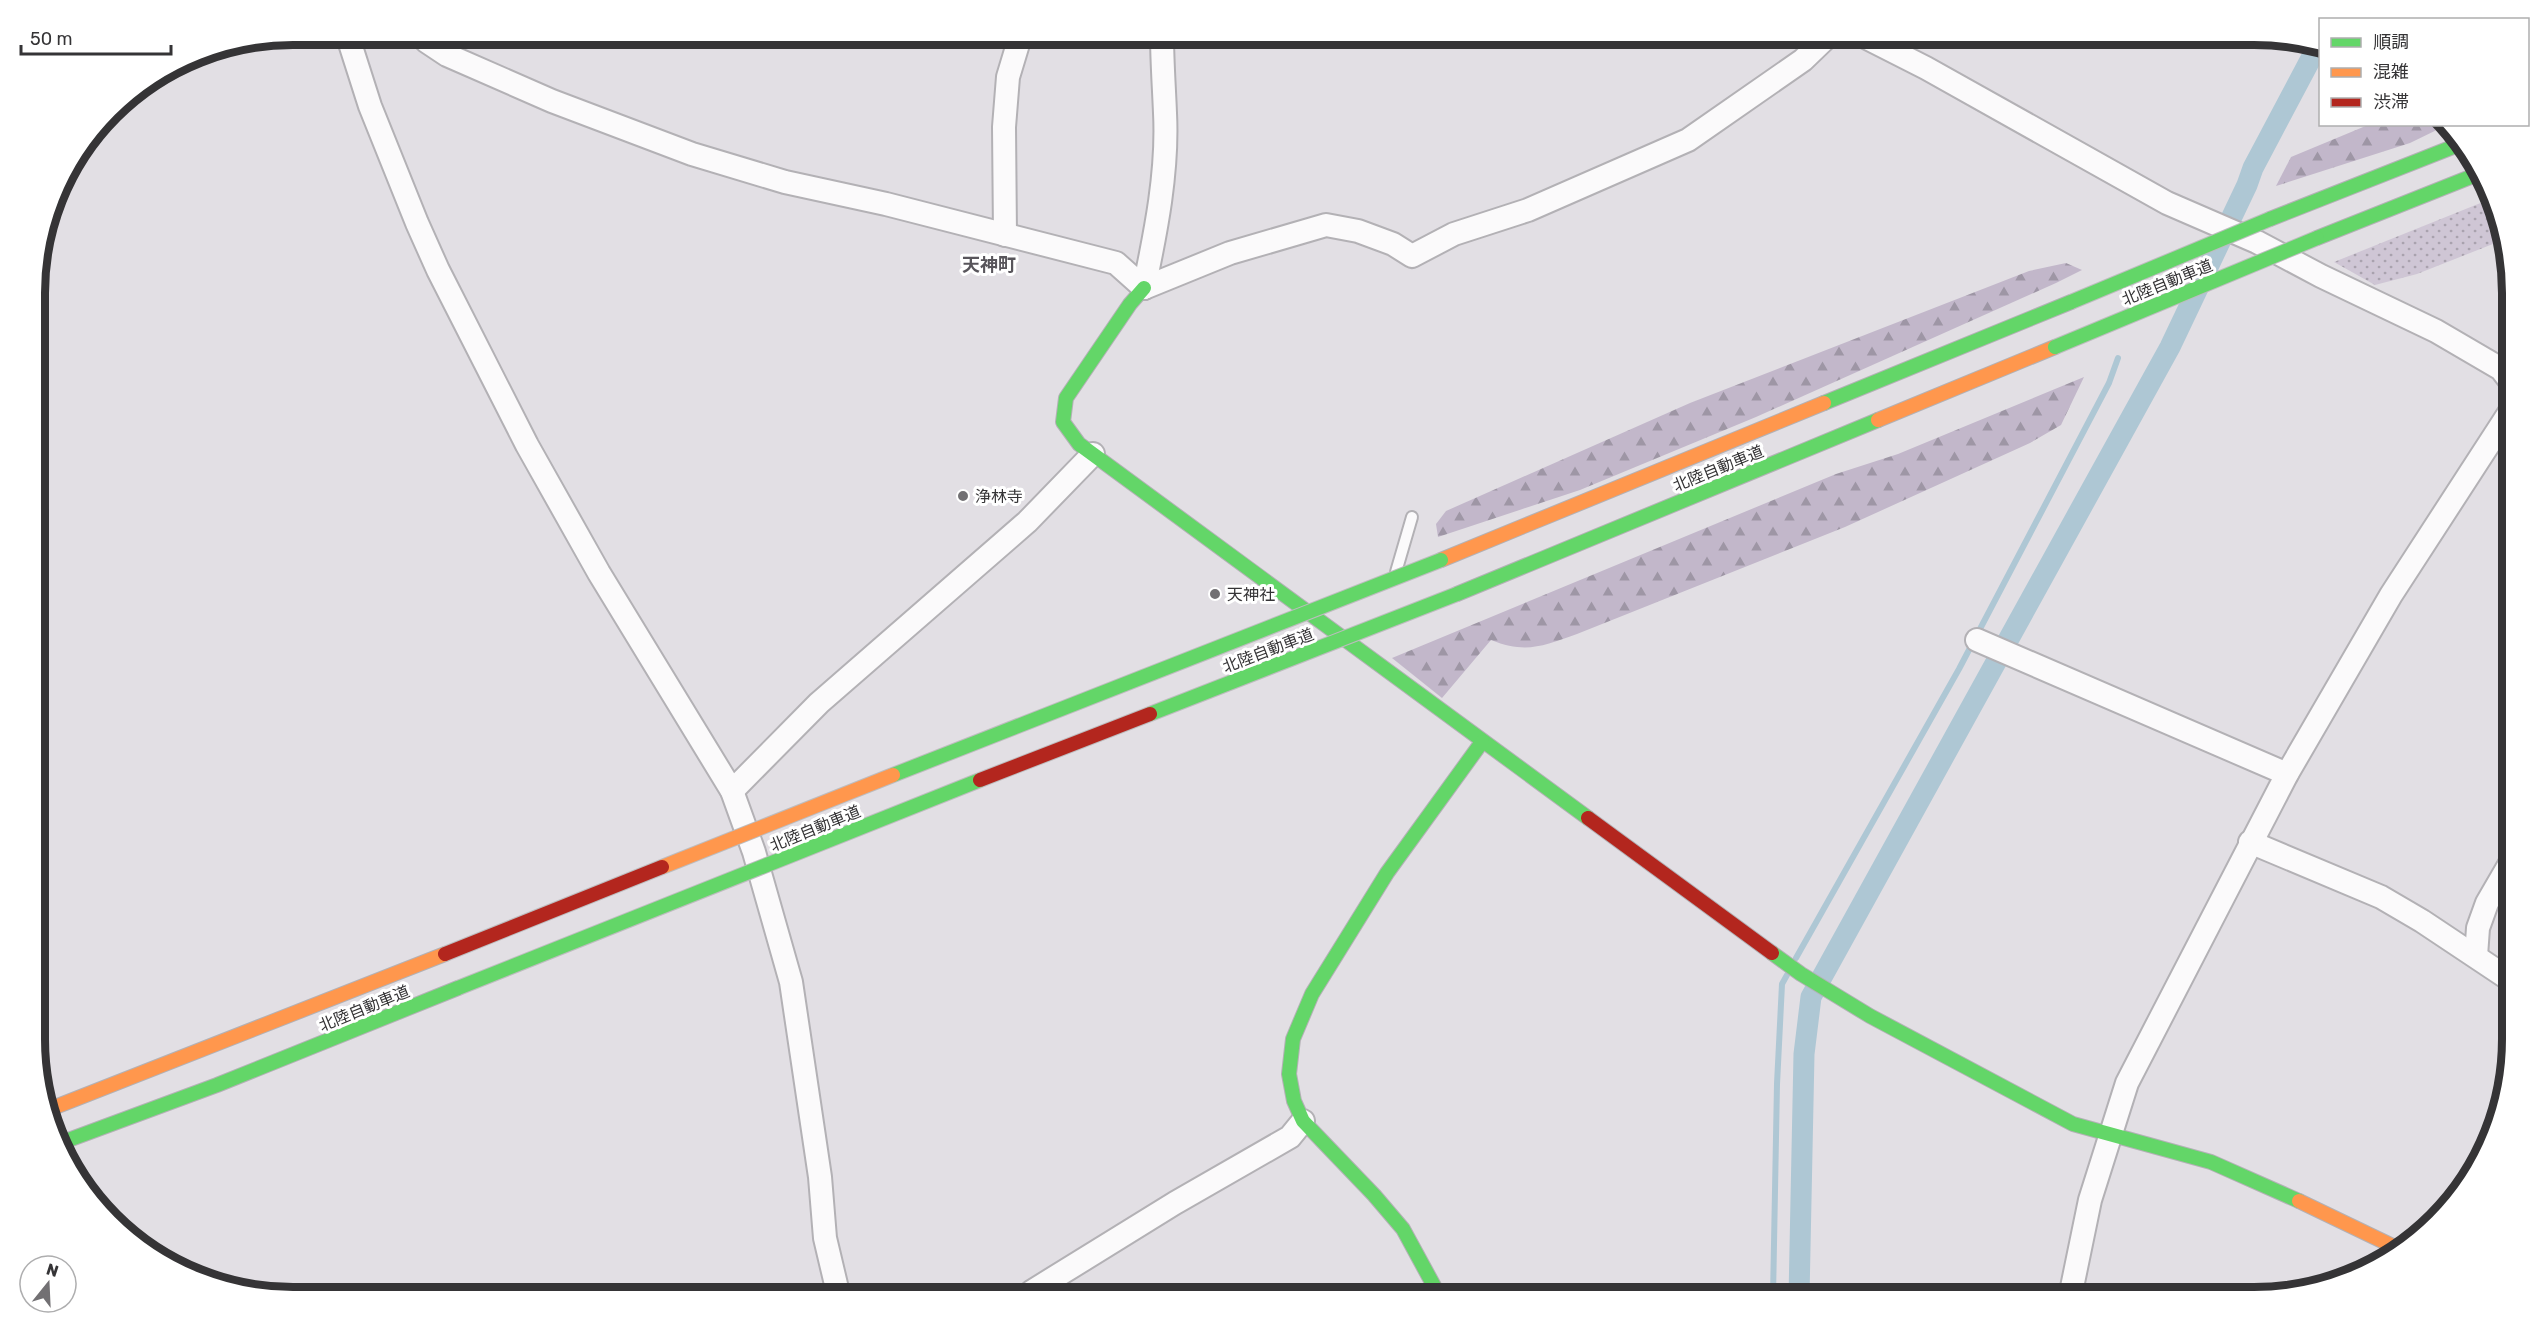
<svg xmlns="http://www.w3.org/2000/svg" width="2547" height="1332" viewBox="0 0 2547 1332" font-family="Rubik,'Noto Sans JP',sans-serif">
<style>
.grass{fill:url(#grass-dots)}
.forest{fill:url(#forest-firs)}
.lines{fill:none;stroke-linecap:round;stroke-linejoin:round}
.stream{stroke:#aec7d4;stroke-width:6}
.canal{stroke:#aec7d4;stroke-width:21}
.lane-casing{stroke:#b3b1b5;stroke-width:14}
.street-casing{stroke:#b3b1b5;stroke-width:26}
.fast-casing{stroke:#b3b1b5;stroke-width:16}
.slow-casing{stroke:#b3b1b5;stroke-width:16}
.jam-casing{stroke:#b3b1b5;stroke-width:16}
.lane{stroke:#fbfafb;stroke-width:10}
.street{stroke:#fbfafb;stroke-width:22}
.fast{stroke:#63d668;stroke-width:14}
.slow{stroke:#ff974d;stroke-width:14}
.jam{stroke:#b3261e;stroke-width:14}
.fast-bridge-casing{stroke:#bdbcbe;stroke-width:16;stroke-linecap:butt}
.slow-bridge-casing{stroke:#bdbcbe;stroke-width:16;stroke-linecap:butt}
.jam-bridge-casing{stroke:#bdbcbe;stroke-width:16;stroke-linecap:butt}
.fast-bridge{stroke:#63d668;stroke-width:14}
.slow-bridge{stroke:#ff974d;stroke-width:14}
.jam-bridge{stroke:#b3261e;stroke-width:14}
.poi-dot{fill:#727073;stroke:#fff;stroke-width:2}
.labels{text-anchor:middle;stroke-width:6;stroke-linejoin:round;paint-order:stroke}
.street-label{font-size:16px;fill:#353436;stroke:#fff}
.poi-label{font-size:16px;fill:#353436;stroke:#fff;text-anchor:start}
.neighbourhood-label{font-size:18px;font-weight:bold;fill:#58555b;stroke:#fff}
.rim{fill:none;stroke:#353436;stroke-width:8}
</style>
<defs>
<pattern id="grass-dots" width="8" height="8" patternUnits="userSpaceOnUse" patternTransform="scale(1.5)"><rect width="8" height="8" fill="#cfc6d5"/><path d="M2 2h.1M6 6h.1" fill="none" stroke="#a9a2ae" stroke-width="1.8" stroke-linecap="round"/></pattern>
<pattern id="forest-firs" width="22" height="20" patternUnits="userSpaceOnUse" patternTransform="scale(1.5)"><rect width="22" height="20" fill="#c2b7ca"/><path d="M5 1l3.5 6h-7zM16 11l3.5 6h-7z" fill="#9e96a5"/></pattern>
</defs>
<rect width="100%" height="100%" fill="#e2dfe4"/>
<polygon class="grass" points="2488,200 2503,240 2417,274 2375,285 2334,262"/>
<g class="forest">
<polygon points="2447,125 2410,143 2276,186 2291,157 2368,125"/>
<polygon points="2066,263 2082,270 2056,283 1756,417 1580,490 1438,537 1436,524 1446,511 1690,403 2029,271"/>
<path d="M 2084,377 L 2061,425 L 2030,443 L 1845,527 L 1577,634 C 1543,646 1526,654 1491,640 L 1442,698 L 1392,658 L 1836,474 L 1898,454 Z"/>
</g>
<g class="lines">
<g class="stream">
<polyline points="1796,958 1959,669 2109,383 2118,358"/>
<polyline points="1773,1297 1777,1084 1782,984 1787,975"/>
</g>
<polyline class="canal" points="1799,1297 1804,1054 1811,997 2170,347 2247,185 2253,168 2316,49"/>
<defs>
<polyline id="lane" points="1396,572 1412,517"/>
<g id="street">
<polyline points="347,34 370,106 417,223 438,270 527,445 599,573 732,791 754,852 791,982 820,1177 825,1238 839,1297"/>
<polyline points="423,34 426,41 447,55 552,101 692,154 785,182 886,204 1116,263 1144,288"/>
<polyline points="1859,34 1926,68 2167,203 2257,242 2321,276 2436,331 2501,369 2511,382"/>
<polyline points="1005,235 1004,127 1008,77 1021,34"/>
<polyline points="1144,288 1230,253 1326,225 1358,231 1393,244 1412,256 1454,234 1528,210 1688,140 1803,60 1830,34"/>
<path d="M 1144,288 C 1156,231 1168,171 1165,113 C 1164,87 1162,61 1162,34"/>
<polyline points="1977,640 2287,774"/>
<polyline points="732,791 819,703 1027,522 1093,454"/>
<polyline points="2250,842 2381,897 2422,921 2512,981"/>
<polyline points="2476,956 2478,928 2487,903 2512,860"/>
<polyline points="1033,1297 1031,1292 1175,1203 1290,1137 1303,1121"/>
<polyline points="2070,1297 2090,1200 2127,1083 2287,774 2391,595 2511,410"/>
</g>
<g id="fast">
<polyline points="2270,219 2463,143"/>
<polyline points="2317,238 2478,174"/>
<polyline points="1144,288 1130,304 1066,398 1063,422 1079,444 1588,818"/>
<polyline points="1824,403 2071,302"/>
<polyline points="1457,594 1878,420"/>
<polyline points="1772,953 1801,974 1870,1016 2073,1124 2211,1162 2299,1201"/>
<polyline points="63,1142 217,1085 458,988"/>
<polyline points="1440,1297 1403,1229 1374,1195 1303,1121 1294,1101 1289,1074 1293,1039 1312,994 1387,873 1482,742"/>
</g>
<g id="slow">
<polyline points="1878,420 2055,347"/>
<polyline points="1441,560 1824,403"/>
<polyline points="50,1109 445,954"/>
<polyline points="2299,1201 2401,1250"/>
</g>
<polyline id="jam" points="1588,818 1772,953"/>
</defs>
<use href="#lane" class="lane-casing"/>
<use href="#street" class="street-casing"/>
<use href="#fast" class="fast-casing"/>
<use href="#slow" class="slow-casing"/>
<use href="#jam" class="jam-casing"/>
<use href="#lane" class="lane"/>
<use href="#street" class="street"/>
<use href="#fast" class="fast"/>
<use href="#slow" class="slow"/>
<use href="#jam" class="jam"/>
<defs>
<g id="fast-bridge">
<polyline points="2071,302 2270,219"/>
<polyline points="2055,347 2317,238"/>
<polyline points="1150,714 1457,594"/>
<polyline points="893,775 1441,560"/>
<polyline points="458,988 980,780"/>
</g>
<polyline id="slow-bridge" points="662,867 893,775"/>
<g id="jam-bridge">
<polyline points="980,780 1150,714"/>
<polyline points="445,954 662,867"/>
</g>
</defs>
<use href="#fast-bridge" class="fast-bridge-casing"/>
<use href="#slow-bridge" class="slow-bridge-casing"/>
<use href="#jam-bridge" class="jam-bridge-casing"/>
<use href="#fast-bridge" class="fast-bridge"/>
<use href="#slow-bridge" class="slow-bridge"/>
<use href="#jam-bridge" class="jam-bridge"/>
</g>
<g class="poi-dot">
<circle cx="963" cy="496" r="6"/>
<circle cx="1215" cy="594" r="6"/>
</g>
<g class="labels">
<g class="street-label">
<text transform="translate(2167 282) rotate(-22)" y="6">北陸自動車道</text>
<text transform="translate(1718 468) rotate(-22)" y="6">北陸自動車道</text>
<text transform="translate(1268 650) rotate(-21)" y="6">北陸自動車道</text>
<text transform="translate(815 828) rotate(-22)" y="6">北陸自動車道</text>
<text transform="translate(364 1008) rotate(-22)" y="6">北陸自動車道</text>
</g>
<g class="poi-label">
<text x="975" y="502">浄林寺</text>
<text x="1227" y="600">天神社</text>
</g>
<g class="neighbourhood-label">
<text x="989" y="271">天神町</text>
</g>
</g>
<path d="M0 0H2547V1332H0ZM293 45H2254A248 248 0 0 1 2502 293V1039A248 248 0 0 1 2254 1287H293A248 248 0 0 1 45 1039V293A248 248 0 0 1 293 45Z" fill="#fff" fill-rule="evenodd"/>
<path class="rim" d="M293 45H2254A248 248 0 0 1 2502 293V1039A248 248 0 0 1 2254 1287H293A248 248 0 0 1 45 1039V293A248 248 0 0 1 293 45Z"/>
<rect x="2319" y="18" width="210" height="108" fill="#ffffff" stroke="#aeaeaf" stroke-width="1.5"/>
<rect x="2331" y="38" width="30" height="9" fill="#63d668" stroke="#aeaeaf" stroke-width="1.5"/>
<text x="2373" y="48" font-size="18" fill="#353436">順調</text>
<rect x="2331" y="68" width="30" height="9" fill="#ff974d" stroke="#aeaeaf" stroke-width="1.5"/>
<text x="2373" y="78" font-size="18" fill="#353436">混雑</text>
<rect x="2331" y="98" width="30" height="9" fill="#b3261e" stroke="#aeaeaf" stroke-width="1.5"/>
<text x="2373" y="108" font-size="18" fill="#353436">渋滞</text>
<g transform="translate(48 1284) rotate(18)"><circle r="28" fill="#ffffff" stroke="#aeaeaf" stroke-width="1.5"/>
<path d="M0-4.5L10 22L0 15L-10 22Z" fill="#727073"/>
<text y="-9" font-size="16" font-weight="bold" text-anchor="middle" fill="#353436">N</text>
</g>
<path d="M21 45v9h150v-9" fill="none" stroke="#353436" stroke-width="3"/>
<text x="30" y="45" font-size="18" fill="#353436" stroke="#ffffff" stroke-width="4.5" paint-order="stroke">50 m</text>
</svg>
